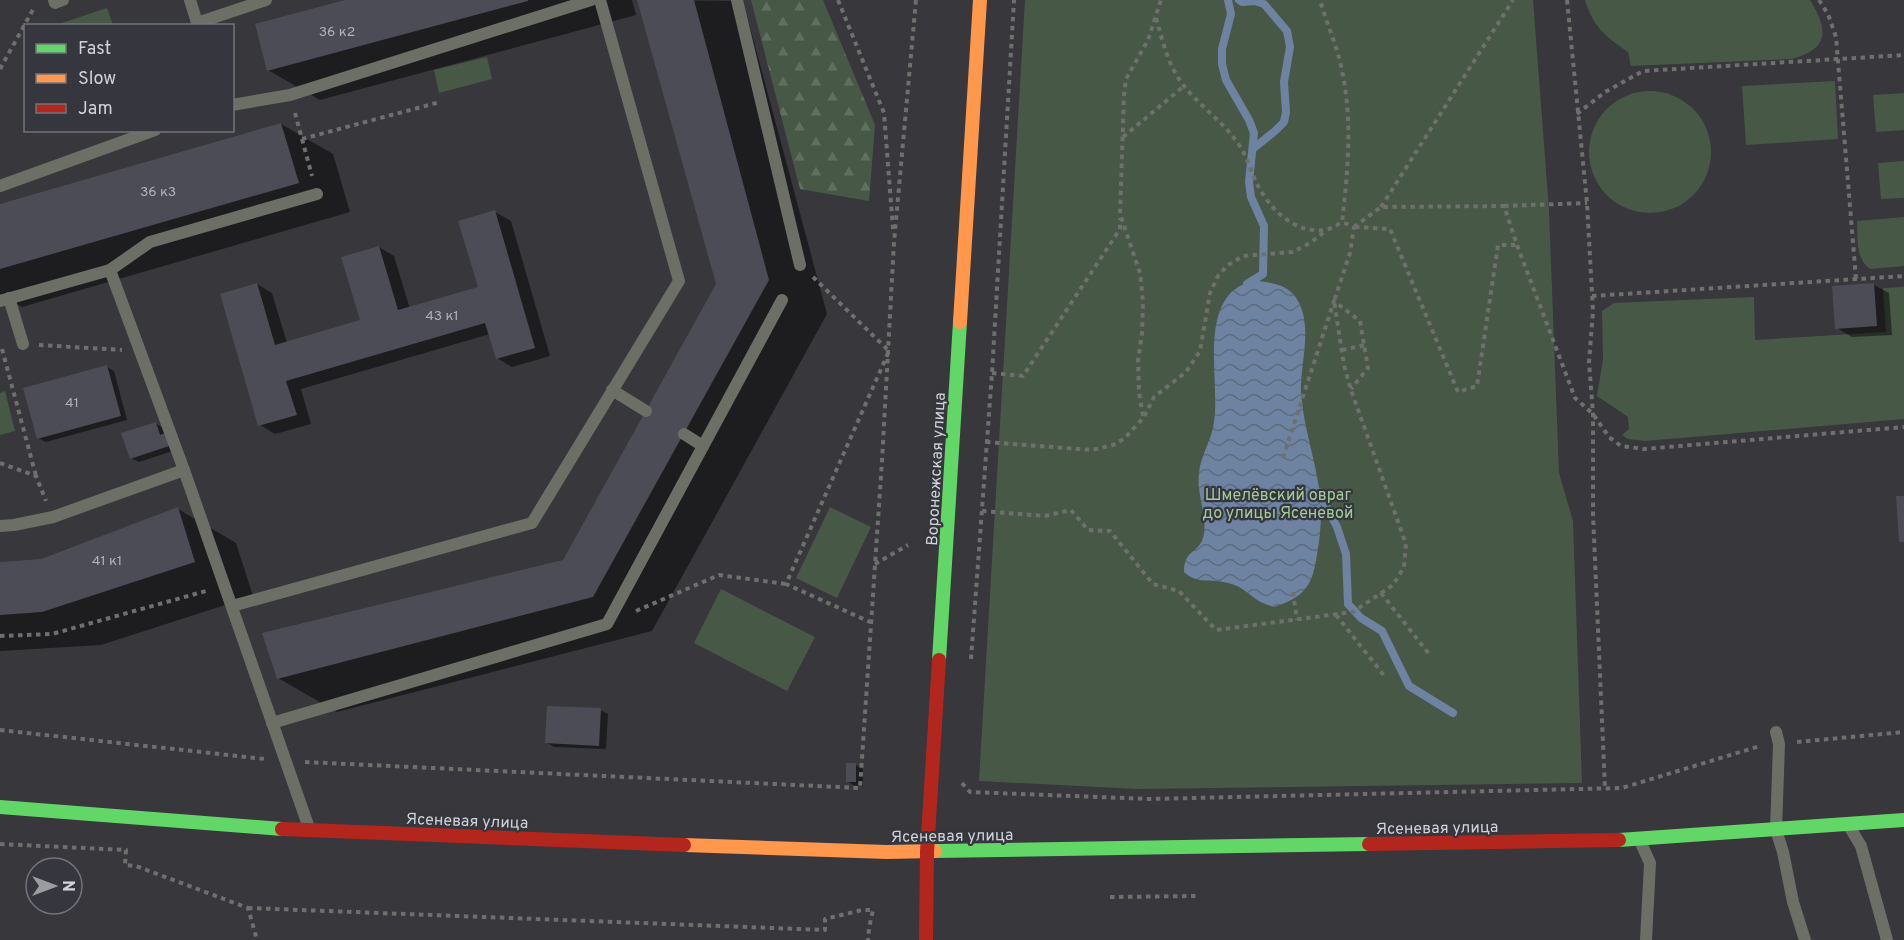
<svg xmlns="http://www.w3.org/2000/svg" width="1904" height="940" viewBox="0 0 1904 940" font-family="Overpass,sans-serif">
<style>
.forest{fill:url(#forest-firs)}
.park{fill:#485846}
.water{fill:url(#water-waves)}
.shadow{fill:#0007}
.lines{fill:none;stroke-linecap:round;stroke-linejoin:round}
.stream{stroke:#6d83a1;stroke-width:8}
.building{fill:#4b4c55}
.path{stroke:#6d706c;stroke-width:4;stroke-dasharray:4.5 4.5;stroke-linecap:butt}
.lane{stroke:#6b6f66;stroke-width:12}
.fast{stroke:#63d668;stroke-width:14}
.slow{stroke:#ff974d;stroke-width:14}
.jam{stroke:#b3261e;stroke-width:14}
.labels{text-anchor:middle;stroke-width:4.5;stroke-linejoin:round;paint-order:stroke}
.number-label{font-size:14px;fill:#b0b0b6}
.street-label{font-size:16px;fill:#d1d2d7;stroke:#35363e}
.park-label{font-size:16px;fill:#a1cc97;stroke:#35363e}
</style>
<defs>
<pattern id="forest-firs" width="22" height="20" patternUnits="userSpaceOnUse" patternTransform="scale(1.5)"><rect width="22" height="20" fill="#485846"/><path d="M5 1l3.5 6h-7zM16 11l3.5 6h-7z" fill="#616f60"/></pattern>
<pattern id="water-waves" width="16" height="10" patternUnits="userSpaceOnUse" patternTransform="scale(1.5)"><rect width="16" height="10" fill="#6d83a1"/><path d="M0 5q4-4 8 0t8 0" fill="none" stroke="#5d6b7f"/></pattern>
</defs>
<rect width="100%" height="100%" fill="#37373c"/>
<polygon class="forest" points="751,0 823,0 875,125 869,201 800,189"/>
<g class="park">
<polygon points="1025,0 1533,0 1549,210 1559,473 1573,521 1582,783 1137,789 979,781"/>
<path d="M 1585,0 L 1810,0 C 1828,29 1830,49 1792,59 L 1631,66 L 1628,52 C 1604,35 1594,28 1585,0 Z"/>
<polygon points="107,8 113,25 56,25"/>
<polygon points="487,57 492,79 439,93 434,70"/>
<polygon points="1835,81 1838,139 1746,145 1742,86"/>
<circle cx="1650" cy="152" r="61"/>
<polygon points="1904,93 1904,130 1876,132 1873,95"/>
<polygon points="1904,161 1904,198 1881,199 1878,163"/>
<path d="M 1904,217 L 1904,266 L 1870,269 C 1855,258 1858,238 1857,221 Z"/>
<polygon points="1904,287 1904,419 1645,441 1628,439 1622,435 1629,429 1628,417 1597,396 1603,359 1602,311 1614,303 1754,297 1755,340 1886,332 1883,288"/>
<polygon points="5,391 15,431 0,435 0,393"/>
<polygon points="830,507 871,527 837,598 796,578"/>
<polygon points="721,589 815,637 787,691 694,643"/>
</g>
<path class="water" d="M 1255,281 C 1271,282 1290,285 1298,301 C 1313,328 1300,363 1301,392 C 1303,423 1313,452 1318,482 C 1323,505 1321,532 1317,555 C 1315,566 1313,580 1305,589 C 1297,599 1285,603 1274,607 C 1268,605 1261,603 1256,599 C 1246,592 1241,586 1228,583 C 1211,578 1198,585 1184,572 C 1184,549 1198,554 1203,538 C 1209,518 1196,495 1199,474 C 1200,456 1212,440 1214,422 C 1220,384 1200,312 1238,287 C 1243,284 1250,283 1255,281 Z"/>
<g class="shadow">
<polygon points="351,0 632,0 636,15 320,100 268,70"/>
<polygon points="639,0 743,1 827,314 652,631 337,712 278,678 564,561 717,284"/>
<polygon points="281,124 333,154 350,212 22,307 0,294 0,206"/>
<polygon points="495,212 511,221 550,356 512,367 497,358 490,334 301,389 311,424 275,434 260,425 257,284 272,293 287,343 362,321 379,247 394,256 410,309 479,288"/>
<polygon points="1874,285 1889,293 1892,335 1852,337 1837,328"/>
<polygon points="107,367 114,371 127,420 46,442 38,438"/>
<polygon points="155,423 163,428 179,449 139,462 131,458"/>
<polygon points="178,509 236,543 253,596 101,645 0,651 0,563 41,561"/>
<polygon points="600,710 608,714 606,749 554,747 546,742"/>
<polygon points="856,765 863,769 863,786 855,786 848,782"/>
</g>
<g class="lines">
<g class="stream">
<polyline points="1228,0 1231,14 1222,49 1222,64 1226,80 1249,120 1254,133 1249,182 1251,197 1264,226 1263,274 1247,284"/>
<polyline points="1239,0 1242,2 1255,1 1264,4 1287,31 1290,47 1284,82 1286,112 1284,122 1275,131 1254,148"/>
<polyline points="1319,492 1337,527 1346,554 1348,604 1361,618 1382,631 1409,686 1453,713"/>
</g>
</g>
<g class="building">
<polygon points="345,0 528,0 528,1 267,71 255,24"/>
<polygon points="637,0 694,0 769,280 593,597 277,679 262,633 563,560 716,284"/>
<polygon points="281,123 299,183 0,269 0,204"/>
<polygon points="495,210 535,348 496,359 485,323 286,381 297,415 258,426 220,294 257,283 275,345 360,320 341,257 379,246 398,310 478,287 458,221"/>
<polygon points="1874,283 1877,326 1835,329 1832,286"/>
<polygon points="107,365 121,416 37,439 23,388"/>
<polygon points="156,422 160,435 168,432 172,445 130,459 121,433"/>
<polygon points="1896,496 1904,496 1904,542 1899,542"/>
<polygon points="178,507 195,562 42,612 0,615 0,562 41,559"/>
<polygon points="547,706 601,708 599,746 545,743"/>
<rect x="846" y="763" width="10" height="19"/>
</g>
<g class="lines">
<g class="path">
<polyline points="838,0 884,113 893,229"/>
<polyline points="1567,0 1587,203 1593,311 1589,362 1593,414 1593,514 1605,789"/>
<polyline points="1819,0 1828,14 1836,37 1856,279"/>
<path d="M 1156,18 C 1163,42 1168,66 1184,86 C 1200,106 1222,121 1237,142 C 1247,155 1250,170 1257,184 C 1270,209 1294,234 1325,230 C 1331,229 1337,225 1342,222"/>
<polyline points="0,69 35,6"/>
<polyline points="295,113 312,176"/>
<polyline points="1577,114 1605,92 1643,71 1904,55"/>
<polyline points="1123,137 1184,86"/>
<polyline points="302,139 440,102"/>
<polyline points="1504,206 1587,203"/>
<polyline points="1381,207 1513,0"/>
<polyline points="1354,227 1381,207 1504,206 1517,245 1575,398 1593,414 1609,437 1621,446 1644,449 1904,427"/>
<polyline points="1355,227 1390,229 1458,392 1477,386 1498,245 1517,245"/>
<polyline points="813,277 889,351 786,584 870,622"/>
<polyline points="1592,296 1904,276"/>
<polyline points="39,345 122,350"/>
<polyline points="2,349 36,476"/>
<polyline points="1342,350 1365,345"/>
<polyline points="992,373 1023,376 1120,229 1120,218"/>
<polyline points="1143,416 1139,392 1138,361 1142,333 1143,301 1140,273 1120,214 1124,95 1126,79 1148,40 1161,0"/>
<polyline points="986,442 1092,450 1113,445 1125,438 1144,417 1154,397 1186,372 1200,351 1210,293 1218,276 1228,265 1243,256 1293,252 1310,243 1327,230"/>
<polyline points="1283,458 1334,301 1360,321 1368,368 1351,389"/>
<polyline points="0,463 36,476 46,501"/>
<path d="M 982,511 L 1045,516 L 1071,510 L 1088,530 L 1110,531 L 1153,584 L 1179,591 L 1216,630 L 1353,612 L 1393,585 L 1404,567 L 1406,544 L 1351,390 L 1344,365 L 1334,301 L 1350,253 L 1354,227 L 1342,222 C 1348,170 1353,118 1341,66 C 1336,43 1326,22 1320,0"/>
<polyline points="875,564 908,545"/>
<polyline points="1293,592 1297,620"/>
<polyline points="1381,593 1429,654"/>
<polyline points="636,611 719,575 786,584"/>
<polyline points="1336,615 1386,678"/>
<polyline points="0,636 52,634 206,591"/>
<polyline points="971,659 992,373 1014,0"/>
<polyline points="0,730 265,759"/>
<polyline points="1797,742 1904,732"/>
<polyline points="305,762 860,788 882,461 894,242 916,0"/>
<polyline points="962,783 970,792 1150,799 1622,788 1760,746"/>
<polyline points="0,844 126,850 125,865 136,866 248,908 257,940"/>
<polyline points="1110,897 1196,896"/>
<polyline points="248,908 825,930 825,919 862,910 873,910 869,928 868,940"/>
</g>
<g class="lane">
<polyline points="54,0 55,3 63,0"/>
<polyline points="190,0 198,26"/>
<polyline points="737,0 800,265"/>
<polyline points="197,23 266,0"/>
<polyline points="232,105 290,95 591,0"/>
<polyline points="0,186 155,130"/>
<polyline points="110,270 150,242 317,194"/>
<polyline points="9,298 23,344"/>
<polyline points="0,301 110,270 184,470 309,828"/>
<polyline points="612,390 646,411"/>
<polyline points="684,434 703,446"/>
<polyline points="0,526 14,525 53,517 184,470"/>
<polyline points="232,606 532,523 679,281 600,0"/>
<polyline points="272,723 607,624 782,300"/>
<polyline points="1776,732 1779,744 1776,830 1783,852 1793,902 1805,940"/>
<polyline points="1849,826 1861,846 1887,940"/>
<polyline points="1640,841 1650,863 1646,940"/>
</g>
<g class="fast">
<polyline points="939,660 960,322"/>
<polyline points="0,807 282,829"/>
<polyline points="1619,840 1904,820"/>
<polyline points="935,851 1369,844"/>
</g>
<g class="slow">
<polyline points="960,322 980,0"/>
<polyline points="684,845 887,852 935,851"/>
</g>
<g class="jam">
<polyline points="282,829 684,845"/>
<polyline points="1369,844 1619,840"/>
<polyline points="926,940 927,852 939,660"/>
</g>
</g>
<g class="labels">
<g class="number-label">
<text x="337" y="36">36 к2</text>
<text x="158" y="196">36 к3</text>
<text x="442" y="320">43 к1</text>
<text x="72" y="407">41</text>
<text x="107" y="565">41 к1</text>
</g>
<g class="street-label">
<text transform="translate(935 469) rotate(-87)" y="6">Воронежская улица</text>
<text transform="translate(467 820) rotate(2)" y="6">Ясеневая улица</text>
<text transform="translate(1437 827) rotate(-1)" y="6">Ясеневая улица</text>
<text transform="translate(952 835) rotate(-1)" y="6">Ясеневая улица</text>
</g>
<g class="park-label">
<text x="1278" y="500">Шмелёвский овраг<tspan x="1278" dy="18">до улицы Ясеневой</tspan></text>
</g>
</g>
<rect x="24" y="24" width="210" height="108" fill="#35363e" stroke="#73747b" stroke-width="1.5"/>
<rect x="36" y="44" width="30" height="9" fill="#63d668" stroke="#73747b" stroke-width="1.5"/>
<text x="78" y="54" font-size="18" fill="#d1d2d7">Fast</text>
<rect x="36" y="74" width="30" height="9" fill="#ff974d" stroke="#73747b" stroke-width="1.5"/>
<text x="78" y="84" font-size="18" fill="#d1d2d7">Slow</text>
<rect x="36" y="104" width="30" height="9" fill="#b3261e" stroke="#73747b" stroke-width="1.5"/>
<text x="78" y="114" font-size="18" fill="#d1d2d7">Jam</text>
<g transform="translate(54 886) rotate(90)"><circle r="28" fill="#35363e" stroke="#73747b" stroke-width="1.5"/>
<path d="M0-4.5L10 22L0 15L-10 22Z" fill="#9b9ca1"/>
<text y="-9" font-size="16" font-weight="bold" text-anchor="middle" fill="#d1d2d7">N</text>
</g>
</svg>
